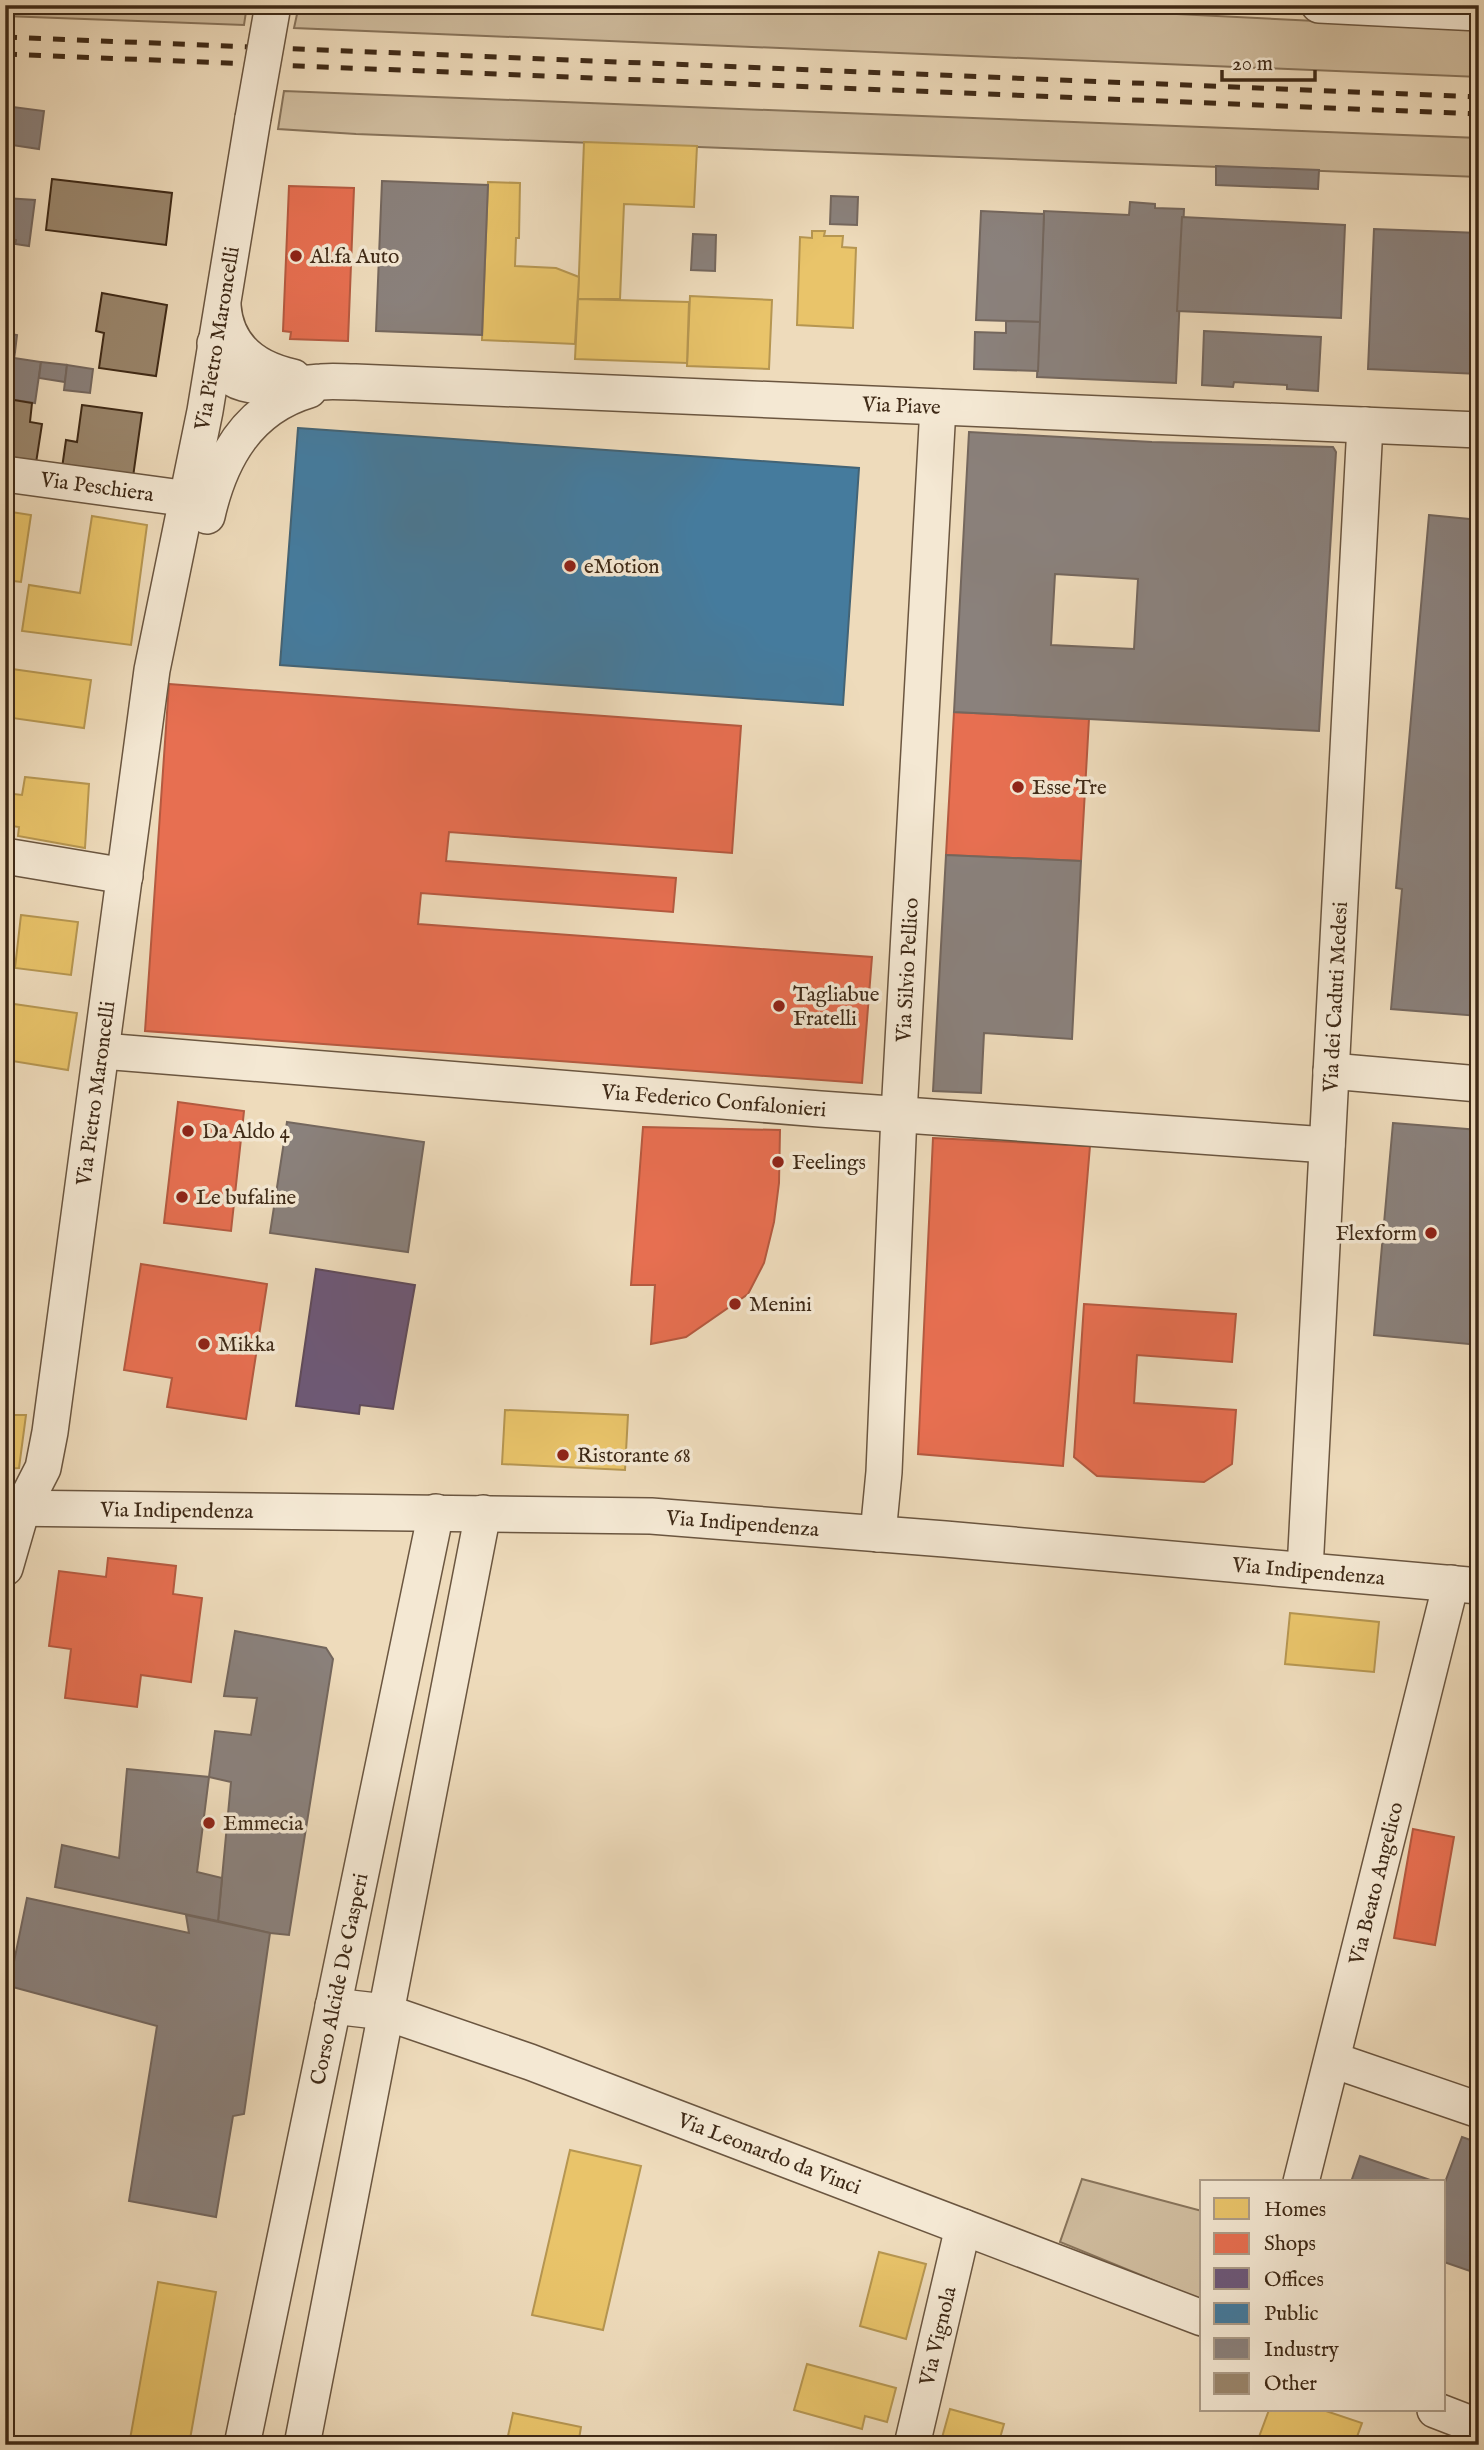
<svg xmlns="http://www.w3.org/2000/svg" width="1484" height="2450" viewBox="0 0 1484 2450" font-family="'IM FELL English',serif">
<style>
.green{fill:#d0bd9f;stroke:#88745b;stroke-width:2}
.homes{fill:#e9c46a;stroke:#b69651;stroke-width:2}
.shops{fill:#e76f51;stroke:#b55a40;stroke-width:2}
.offices{fill:#6d597a;stroke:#5f4b5c;stroke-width:2}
.public{fill:#457b9d;stroke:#436375;stroke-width:2}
.industry{fill:#8a817c;stroke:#74675e;stroke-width:2;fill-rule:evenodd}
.building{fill:#9a866c;stroke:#3f2a17;stroke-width:2}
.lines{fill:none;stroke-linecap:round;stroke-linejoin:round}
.minor-casing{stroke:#6b5640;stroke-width:38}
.minor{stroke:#f4e8d3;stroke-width:35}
.rail{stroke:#3f2a17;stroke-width:5;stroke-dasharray:12 12;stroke-linecap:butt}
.minor-bridge-casing{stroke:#6b5640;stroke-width:38;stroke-linecap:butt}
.minor-bridge{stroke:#f4e8d3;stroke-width:35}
.poi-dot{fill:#8f2418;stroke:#f4e8d3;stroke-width:2.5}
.labels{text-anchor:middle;stroke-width:7;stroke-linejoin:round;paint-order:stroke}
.poi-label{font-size:21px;fill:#3f2a17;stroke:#f4e8d3;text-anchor:start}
.street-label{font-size:21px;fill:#3f2a17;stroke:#f4e8d3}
</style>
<rect width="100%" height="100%" fill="#eedbbb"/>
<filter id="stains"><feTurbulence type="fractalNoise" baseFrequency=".00286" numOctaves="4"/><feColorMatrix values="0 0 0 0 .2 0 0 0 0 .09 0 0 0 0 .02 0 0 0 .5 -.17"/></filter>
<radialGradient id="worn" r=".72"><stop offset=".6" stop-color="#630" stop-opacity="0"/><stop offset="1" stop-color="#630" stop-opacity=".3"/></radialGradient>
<g class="green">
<polygon points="5,5 247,5 244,25 5,16"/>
<polygon points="299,5 994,5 1479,29 1479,77 294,28"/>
<polygon points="284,91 1479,138 1479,177 356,134 278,129"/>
<polygon points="1082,2179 1202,2211 1202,2300 1060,2242"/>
</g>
<g class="homes">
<polygon points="584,142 697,146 694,207 624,204 620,299 578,299"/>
<polygon points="488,182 520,183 519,238 516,238 515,266 556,268 579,277 575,344 482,340"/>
<polygon points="812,231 825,231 824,236 843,236 842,247 856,248 853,328 797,325 800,237 812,238"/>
<polygon points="690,296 772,300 769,369 687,366"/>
<polygon points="578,299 689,302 687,363 575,359"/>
<polygon points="5,511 31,515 21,582 5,580"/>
<polygon points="92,516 147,525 131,645 22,631 29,585 80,593"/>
<polygon points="5,668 91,680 84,728 5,717"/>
<polygon points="25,777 89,784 85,848 18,836 19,827 5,825 5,793 22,795"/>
<polygon points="21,915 78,922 71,975 15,968"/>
<polygon points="14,1004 77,1013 68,1070 6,1060"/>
<polygon points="505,1410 628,1415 625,1470 502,1464"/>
<polygon points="5,1415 26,1415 19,1468 5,1469"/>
<polygon points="1290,1613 1379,1622 1374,1672 1285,1664"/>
<polygon points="570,2150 641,2166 603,2330 532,2315"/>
<polygon points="879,2252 926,2264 906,2339 860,2326"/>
<polygon points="158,2282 216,2292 189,2445 129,2445"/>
<polygon points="807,2364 896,2388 887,2422 865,2416 862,2429 794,2410"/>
<polygon points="950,2409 1004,2424 998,2445 940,2445"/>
<polygon points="1269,2410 1323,2410 1362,2423 1354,2445 1256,2445"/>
<polygon points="513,2413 581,2427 578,2445 506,2445"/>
</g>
<g class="shops">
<polygon points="289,186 354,188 348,341 290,339 291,332 283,331"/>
<polygon points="169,684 741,726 732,853 449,832 446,861 676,878 673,912 421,893 418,924 872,957 862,1083 145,1031"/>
<polygon points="954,712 1089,719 1081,861 946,855"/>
<polygon points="178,1102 244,1111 231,1231 164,1223"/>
<polygon points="643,1127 780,1130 779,1183 774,1222 764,1263 748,1294 686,1337 651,1344 655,1285 631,1285"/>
<polygon points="933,1138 1090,1146 1063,1466 918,1454"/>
<polygon points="141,1264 267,1284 246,1419 167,1407 172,1378 124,1370"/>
<polygon points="1084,1304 1236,1314 1232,1362 1137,1355 1134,1403 1236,1410 1232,1464 1204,1482 1097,1476 1074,1457"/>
<polygon points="108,1558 176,1566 173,1594 202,1598 191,1682 141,1675 137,1707 65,1698 71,1649 49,1646 59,1571 106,1577"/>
<polygon points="1413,1829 1454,1837 1435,1945 1394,1938"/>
</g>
<polygon class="offices" points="316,1269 415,1285 393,1409 360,1405 359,1414 296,1406"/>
<polygon class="public" points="298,428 859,468 843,705 280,665"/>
<g class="industry">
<polygon points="5,106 44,111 39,149 5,144"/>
<polygon points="1216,166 1319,170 1318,189 1216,185"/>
<polygon points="382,181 488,185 482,335 376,331"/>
<polygon points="831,196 858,197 857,225 830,224"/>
<polygon points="5,198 35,200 29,246 15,244 16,240 5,238"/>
<polygon points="1130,202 1155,204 1155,208 1184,209 1176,383 1037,377 1044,211 1129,215"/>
<polygon points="981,211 1044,214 1040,322 976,320"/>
<polygon points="1182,217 1345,225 1341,318 1177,311"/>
<polygon points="1374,229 1479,233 1479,374 1368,369"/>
<polygon points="693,234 716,235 715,271 691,270"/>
<polygon points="1006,321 1040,322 1038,371 974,369 975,332 1006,333"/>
<polygon points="1204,331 1321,337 1318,391 1287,389 1287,385 1234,382 1233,387 1202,385"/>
<polygon points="5,333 17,335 15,352 5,351"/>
<polygon points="5,351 15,352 10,390 5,389"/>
<polygon points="14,358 41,362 35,403 8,399"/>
<polygon points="41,362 67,365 65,382 39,378"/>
<polygon points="67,365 93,369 90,393 64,390"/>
<path d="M 969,432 L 1152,442 L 1333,447 L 1336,452 L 1319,731 L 954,712 ZM 1055,574 L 1138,579 L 1134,649 L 1051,645 Z"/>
<polygon points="1429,515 1479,520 1479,1016 1391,1009 1402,889 1396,888"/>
<polygon points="946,855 1081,861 1072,1039 984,1033 981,1093 933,1091"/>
<polygon points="287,1122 424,1142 408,1252 270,1233"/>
<polygon points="1393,1123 1479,1130 1479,1345 1374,1335"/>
<polygon points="235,1631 326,1648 333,1659 289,1935 270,1933 218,1921 231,1782 209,1777 215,1731 251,1735 257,1698 224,1696"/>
<polygon points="127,1769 209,1777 197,1872 222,1878 218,1921 55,1887 62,1845 119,1858"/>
<polygon points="27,1898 189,1933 186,1915 270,1933 244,2114 233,2116 216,2217 129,2201 157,2026 9,1986"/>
<polygon points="1462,2137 1479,2143 1479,2246 1470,2271 1444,2262 1444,2185"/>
<polygon points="1360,2156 1436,2182 1351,2182"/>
</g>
<g class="building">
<polygon points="52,179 172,193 166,245 46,230"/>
<polygon points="102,293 167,305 156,376 99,368 104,333 96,331"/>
<polygon points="8,399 32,403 30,422 42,424 36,463 5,459 5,423"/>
<polygon points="82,405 142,413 133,477 62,468 66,440 77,442"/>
</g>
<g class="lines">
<defs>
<g id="minor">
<polyline points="1319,5 1479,13"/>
<path d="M 223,306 C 226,347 255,369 293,377"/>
<path id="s1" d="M 215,343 C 218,402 281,384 321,382 C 332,381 344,382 355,382 L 1479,430"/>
<path id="s2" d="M 5,474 L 189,499"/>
<path d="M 207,516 C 220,458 248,408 309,390"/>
<polyline points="5,856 125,876"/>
<path id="s3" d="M 102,1051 L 820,1109 L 1327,1145"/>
<polyline points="1331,1071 1479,1084"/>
<path id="s4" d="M 5,1508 L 651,1516 L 945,1539 L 1479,1586"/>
<path id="s5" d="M 878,1534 L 884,1472 L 899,1114 L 938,407"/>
<path id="s6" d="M 5,1568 L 22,1509 L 43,1468 L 50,1432 L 152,670 L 205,411 L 253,118"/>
<path id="s7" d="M 1305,1570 L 1365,425"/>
<path id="s8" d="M 333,2006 L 385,2012 L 530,2062 L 1202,2318"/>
<polyline points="1333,2060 1479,2110"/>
<path id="s9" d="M 1301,2182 L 1451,1583"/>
<polyline points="1435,2410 1479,2427"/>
<path id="s10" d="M 242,2445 L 436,1512"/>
<polyline points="302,2445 483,1513"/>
<path id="s11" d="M 912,2445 L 963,2227"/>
</g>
</defs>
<use href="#minor" class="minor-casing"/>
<use href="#minor" class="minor"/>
<g class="rail">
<polyline points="5,37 1479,97"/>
<polyline points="5,54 1479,114"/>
</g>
<defs>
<polyline id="minor-bridge" points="253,118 273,5"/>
</defs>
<use href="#minor-bridge" class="minor-bridge-casing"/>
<use href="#minor-bridge" class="minor-bridge"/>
</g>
<g class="poi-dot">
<circle cx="296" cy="256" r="7"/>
<circle cx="570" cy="566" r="7"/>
<circle cx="1018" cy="787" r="7"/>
<circle cx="779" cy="1006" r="7"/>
<circle cx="188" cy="1131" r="7"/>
<circle cx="778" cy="1162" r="7"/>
<circle cx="182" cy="1197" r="7"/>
<circle cx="1431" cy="1233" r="7"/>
<circle cx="735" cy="1304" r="7"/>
<circle cx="204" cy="1344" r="7"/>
<circle cx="563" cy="1455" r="7"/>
<circle cx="209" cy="1823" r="7"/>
</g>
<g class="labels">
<g class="poi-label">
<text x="310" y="263">Al.fa Auto</text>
<text x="584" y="573">eMotion</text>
<text x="1032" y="794">Esse Tre</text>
<text x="793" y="1001">Tagliabue<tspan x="793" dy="24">Fratelli</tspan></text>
<text x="202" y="1138">Da Aldo 4</text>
<text x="792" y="1169">Feelings</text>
<text x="196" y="1204">Le bufaline</text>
<text x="1417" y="1240" text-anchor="end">Flexform</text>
<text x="749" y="1311">Menini</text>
<text x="218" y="1351">Mikka</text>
<text x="577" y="1462">Ristorante 68</text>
<text x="223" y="1830">Emmecia</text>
</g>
<g class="street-label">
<text dy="7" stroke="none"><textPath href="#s6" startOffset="1251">Via Pietro Maroncelli</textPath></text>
<text dy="7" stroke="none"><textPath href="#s1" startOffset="712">Via Piave</textPath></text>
<text dy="7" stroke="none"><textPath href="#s2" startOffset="93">Via Peschiera</textPath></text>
<text dy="7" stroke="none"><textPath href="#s5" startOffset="565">Via Silvio Pellico</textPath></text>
<text dy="7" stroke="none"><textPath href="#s7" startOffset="574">Via dei Caduti Medesi</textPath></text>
<text dy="7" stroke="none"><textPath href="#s6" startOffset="486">Via Pietro Maroncelli</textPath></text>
<text dy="7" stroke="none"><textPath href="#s3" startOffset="614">Via Federico Confalonieri</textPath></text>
<text dy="7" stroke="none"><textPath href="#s4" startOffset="172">Via Indipendenza</textPath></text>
<text dy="7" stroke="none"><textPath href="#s4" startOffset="738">Via Indipendenza</textPath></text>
<text dy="7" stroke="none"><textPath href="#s4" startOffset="1306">Via Indipendenza</textPath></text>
<text dy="7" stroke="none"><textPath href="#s9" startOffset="308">Via Beato Angelico</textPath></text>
<text dy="7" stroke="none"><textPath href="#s10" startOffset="476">Corso Alcide De Gasperi</textPath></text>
<text dy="7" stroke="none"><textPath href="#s8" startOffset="462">Via Leonardo da Vinci</textPath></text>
<text dy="7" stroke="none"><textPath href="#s11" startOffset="112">Via Vignola</textPath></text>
</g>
</g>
<rect width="1484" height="2450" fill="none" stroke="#eedbbb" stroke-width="28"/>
<rect x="7" y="7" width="1470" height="2436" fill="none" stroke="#3f2a17" stroke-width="3.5"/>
<rect x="14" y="14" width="1456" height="2422" fill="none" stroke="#3f2a17" stroke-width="2"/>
<rect x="1200" y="2180" width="245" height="231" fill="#f4e8d3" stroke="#ac9c88" stroke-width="2"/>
<rect x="1214" y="2198" width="35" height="21" fill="#e9c46a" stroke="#ac9c88" stroke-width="2"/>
<text x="1264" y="2216" font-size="21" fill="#3f2a17">Homes</text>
<rect x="1214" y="2233" width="35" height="21" fill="#e76f51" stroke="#ac9c88" stroke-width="2"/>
<text x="1264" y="2250" font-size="21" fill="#3f2a17">Shops</text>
<rect x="1214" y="2268" width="35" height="21" fill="#6d597a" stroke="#ac9c88" stroke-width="2"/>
<text x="1264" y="2286" font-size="21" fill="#3f2a17">Offices</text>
<rect x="1214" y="2303" width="35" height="21" fill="#457b9d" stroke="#ac9c88" stroke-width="2"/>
<text x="1264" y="2320" font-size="21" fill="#3f2a17">Public</text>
<rect x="1214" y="2338" width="35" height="21" fill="#8a817c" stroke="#ac9c88" stroke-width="2"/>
<text x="1264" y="2356" font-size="21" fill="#3f2a17">Industry</text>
<rect x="1214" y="2373" width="35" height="21" fill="#9a866c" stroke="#ac9c88" stroke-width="2"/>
<text x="1264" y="2390" font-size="21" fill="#3f2a17">Other</text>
<path d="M1222 70v10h93v-10" fill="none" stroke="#3f2a17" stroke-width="3.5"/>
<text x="1232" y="70" font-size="21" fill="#3f2a17" stroke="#f4e8d3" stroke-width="5" paint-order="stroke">20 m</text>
<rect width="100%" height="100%" filter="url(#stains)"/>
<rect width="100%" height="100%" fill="url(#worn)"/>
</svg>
